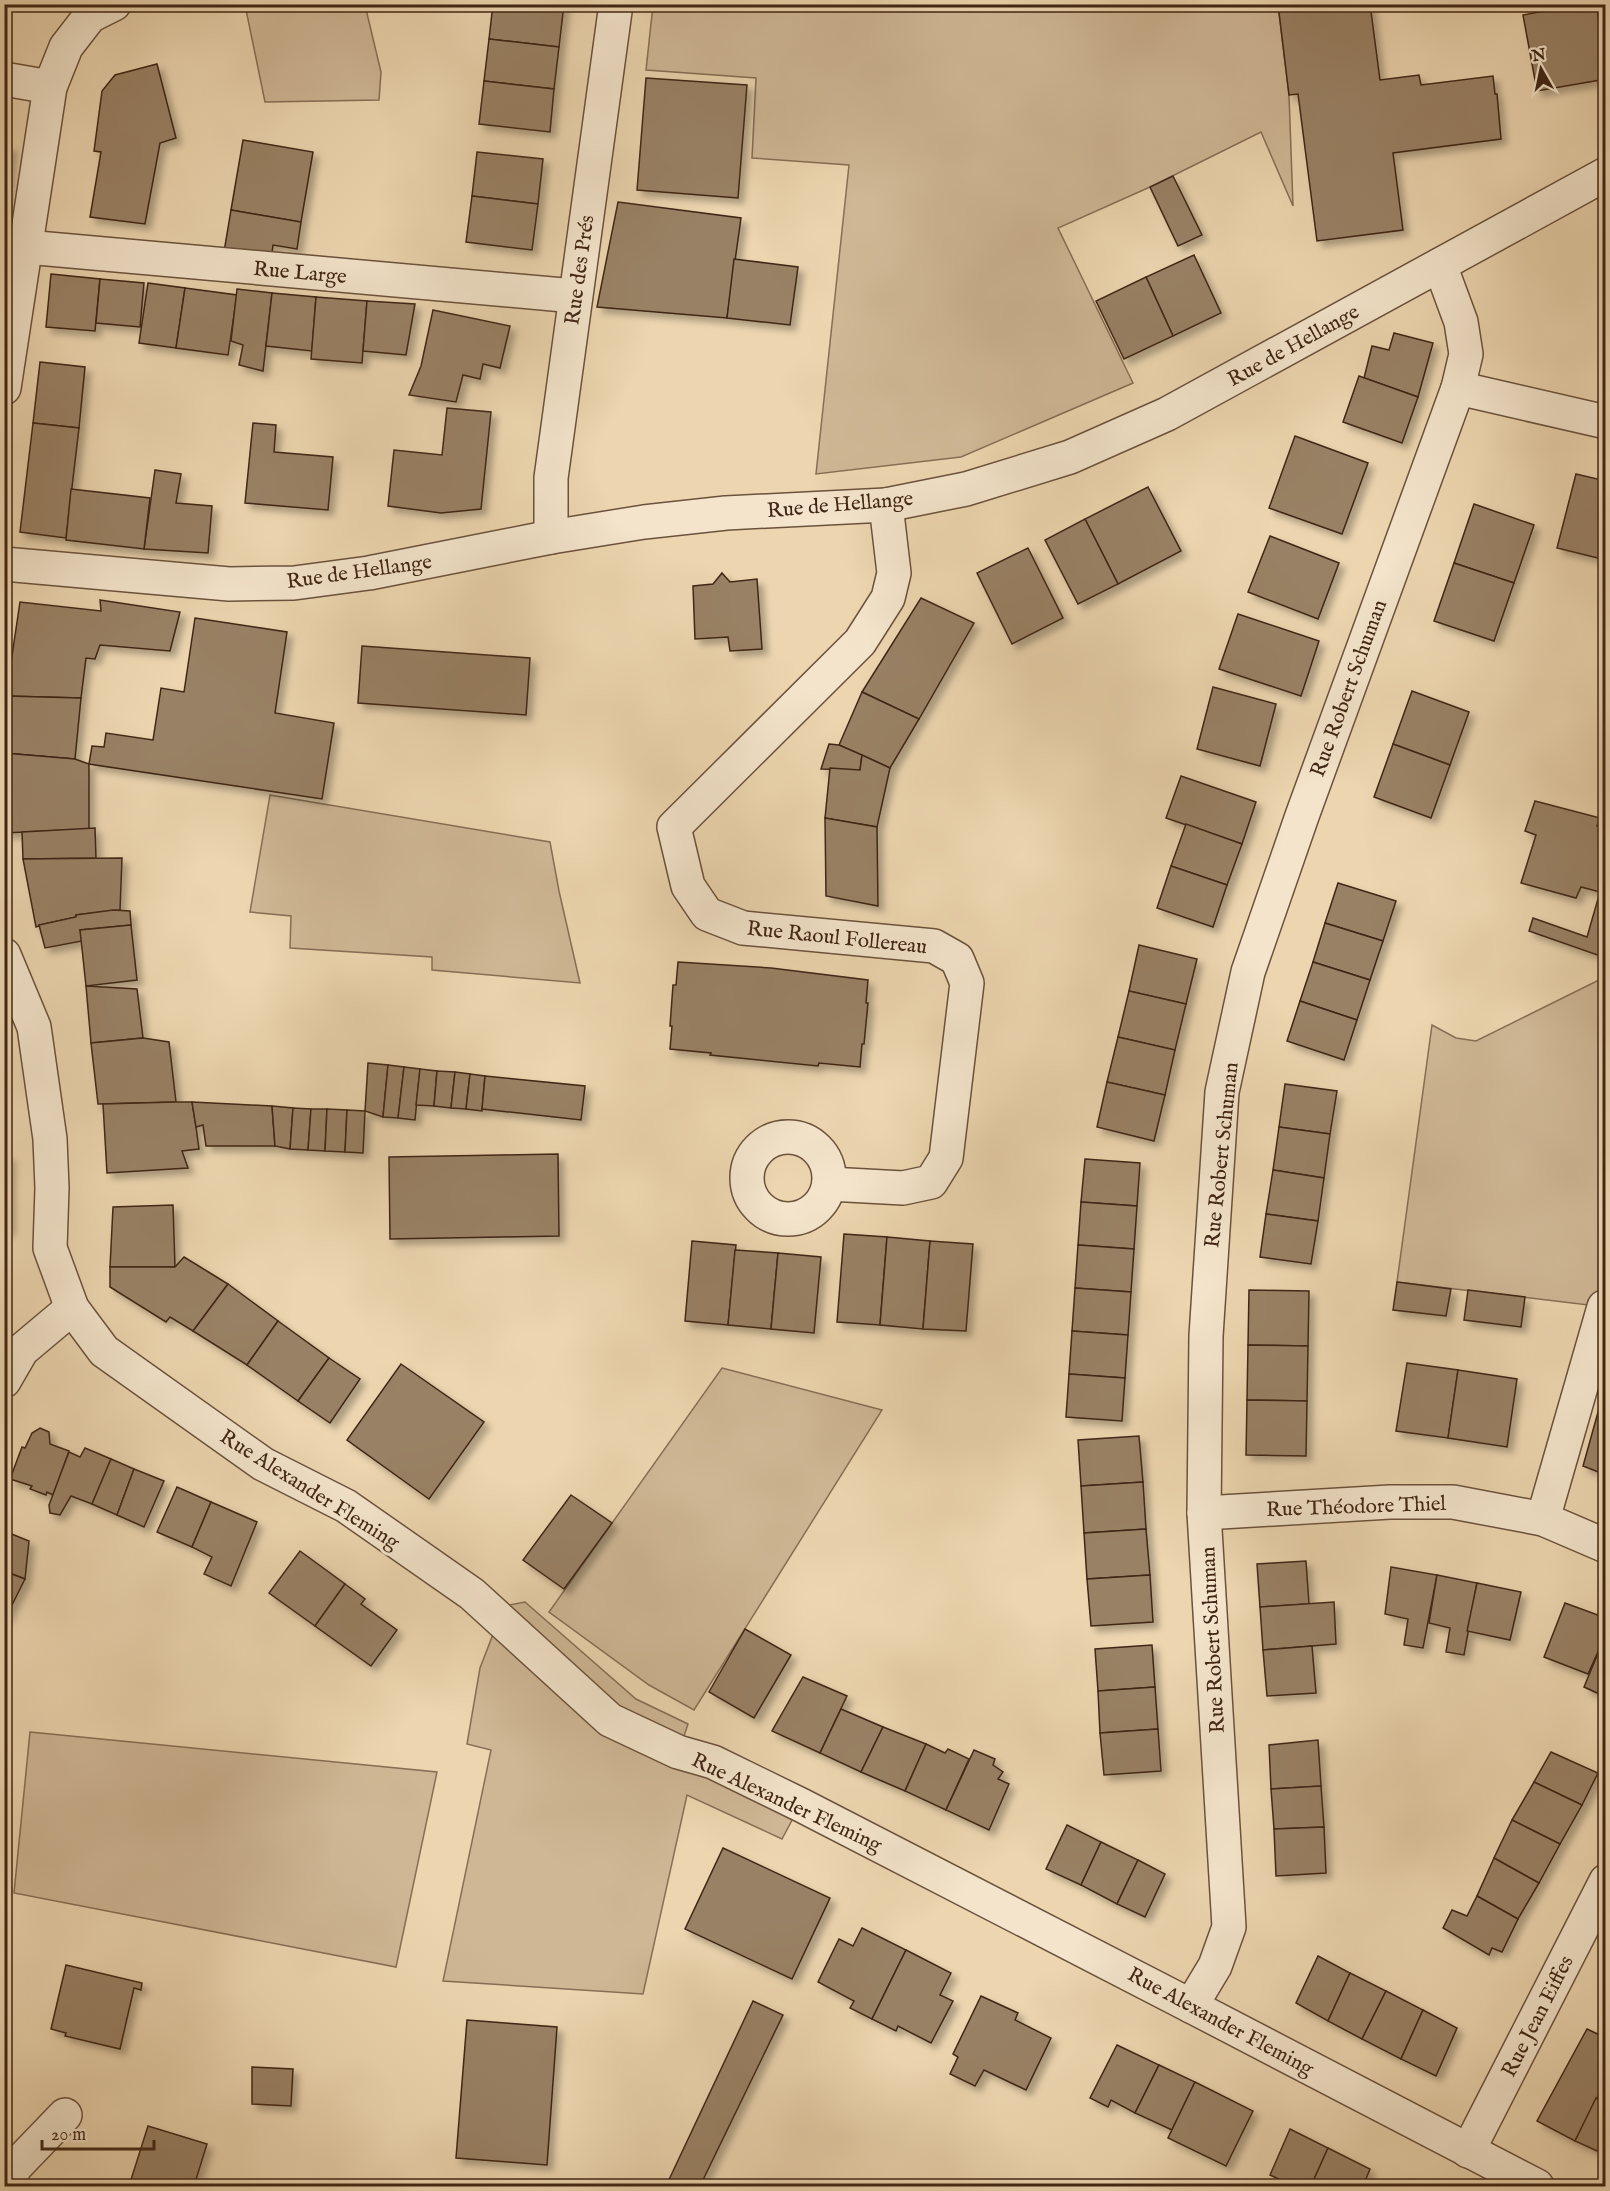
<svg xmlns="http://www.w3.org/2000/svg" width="1610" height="2191" viewBox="0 0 1610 2191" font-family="'IM FELL English',serif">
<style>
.green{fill:#cfb795;stroke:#886e55;stroke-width:1.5}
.building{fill:#998165;stroke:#402615;stroke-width:1.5;filter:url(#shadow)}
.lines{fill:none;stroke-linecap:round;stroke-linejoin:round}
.minor-casing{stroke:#6b523c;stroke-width:36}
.minor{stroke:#f3e4cb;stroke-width:33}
.labels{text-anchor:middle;stroke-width:6;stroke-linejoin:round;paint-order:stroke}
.street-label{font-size:21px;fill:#402615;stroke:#f3e4cb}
</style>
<defs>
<filter id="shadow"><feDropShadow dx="5.5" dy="5.5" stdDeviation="3" flood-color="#0004"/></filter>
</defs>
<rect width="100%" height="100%" fill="#ecd5af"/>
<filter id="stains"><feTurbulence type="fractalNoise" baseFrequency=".00333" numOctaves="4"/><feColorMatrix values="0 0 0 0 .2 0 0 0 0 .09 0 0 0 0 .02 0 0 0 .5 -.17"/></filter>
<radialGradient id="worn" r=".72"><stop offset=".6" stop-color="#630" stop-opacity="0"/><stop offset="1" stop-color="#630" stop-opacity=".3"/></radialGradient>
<g class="green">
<polygon points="245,5 365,5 381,72 379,100 265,102"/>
<polygon points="653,5 1278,5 1289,95 1293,206 1261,132 1150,187 1058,228 1133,383 961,457 816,474 849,165 752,158 756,78 646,70"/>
<polygon points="270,795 550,842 559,891 580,983 432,970 432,957 290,948 291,916 250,912"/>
<polygon points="1605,977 1605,1307 1397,1282 1432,1025 1456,1038 1476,1041"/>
<polygon points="722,1368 882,1410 694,1710 649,1685 549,1612"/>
<polygon points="525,1602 636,1699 688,1724 679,1751 800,1805 782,1839 687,1795 643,1994 443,1981 491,1750 467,1744 480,1668 504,1606"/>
<polygon points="30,1732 437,1772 396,1967 14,1893"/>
</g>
<g class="building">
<polygon points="493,4 564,4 559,47 489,39"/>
<polygon points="1278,4 1370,4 1380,80 1419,75 1421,85 1493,76 1495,94 1497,94 1501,139 1393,153 1403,230 1317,241 1298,94 1289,95"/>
<polygon points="1581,4 1596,4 1606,56 1606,79 1537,91 1523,15"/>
<polygon points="1596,4 1606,4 1606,56"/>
<polygon points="489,39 559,47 554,89 484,81"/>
<polygon points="157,64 176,138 160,143 145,224 90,217 101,152 94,151 102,91 115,75"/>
<polygon points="646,78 747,85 738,198 637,190"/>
<polygon points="484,81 554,89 550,132 479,124"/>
<polygon points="243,140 313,152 301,222 231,210"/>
<polygon points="4,146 11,146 5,218 4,218"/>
<polygon points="477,152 543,159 538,204 472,196"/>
<polygon points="1173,176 1202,235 1178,246 1150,187"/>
<polygon points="472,196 538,204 532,250 466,242"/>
<polygon points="618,202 741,218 727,318 597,307"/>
<polygon points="231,210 301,222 297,249 273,245 271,260 224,252"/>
<polygon points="1194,255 1221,313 1173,336 1146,277"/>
<polygon points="734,259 798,267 790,325 727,318"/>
<polygon points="51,274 100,279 95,331 46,327"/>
<polygon points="1146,277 1173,336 1124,359 1096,301"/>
<polygon points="100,279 144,283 140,327 96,323"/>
<polygon points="148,283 185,288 176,348 139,343"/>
<polygon points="185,288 237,295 228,355 176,348"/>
<polygon points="237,289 272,293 263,371 239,365 243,345 231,341"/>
<polygon points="272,293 316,297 312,351 266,346"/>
<polygon points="316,297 367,301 362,363 311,359"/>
<polygon points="367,301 415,304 406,355 363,351"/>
<polygon points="433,310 510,326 500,368 483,364 480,379 463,375 456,402 409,395 421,366"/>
<polygon points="1394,333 1433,343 1418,397 1364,378 1372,346 1389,350"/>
<polygon points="40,362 85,367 79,428 33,423"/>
<polygon points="1359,376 1418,397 1402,443 1343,422"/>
<polygon points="447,408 491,412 481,509 441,513 388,506 394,450 442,455"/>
<polygon points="33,423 79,428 66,538 20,532"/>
<polygon points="253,423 276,425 274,452 333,457 328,510 245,503"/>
<polygon points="1295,436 1368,463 1342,534 1269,508"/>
<polygon points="155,470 181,474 176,503 212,506 208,553 144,549"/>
<polygon points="1576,474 1606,481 1606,560 1557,548"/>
<polygon points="1148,487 1181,551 1118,584 1085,519"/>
<polygon points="71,489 150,498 144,549 66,540"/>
<polygon points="1474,504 1534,525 1514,583 1454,563"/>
<polygon points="1085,519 1118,584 1078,604 1045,540"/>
<polygon points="1270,536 1339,563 1318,619 1248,592"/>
<polygon points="1028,548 1063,618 1012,644 977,573"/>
<polygon points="1454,563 1514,583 1494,641 1434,621"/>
<polygon points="722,573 730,582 757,579 762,649 730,651 728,637 695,639 693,586 713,584"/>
<polygon points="921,598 974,623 919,719 862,692"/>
<polygon points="100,600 180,612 170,651 100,645 95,659 86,658 81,698 6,696 20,602 101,611"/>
<polygon points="1238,614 1319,641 1301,696 1219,669"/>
<polygon points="195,618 287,632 275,713 334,723 322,799 89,764 92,746 104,747 106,733 153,740 161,688 184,692"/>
<polygon points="362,646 530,658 526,715 358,703"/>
<polygon points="1213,687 1276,704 1260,766 1197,749"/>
<polygon points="1412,691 1469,712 1450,765 1393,744"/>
<polygon points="862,692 919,719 890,768 839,745"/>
<polygon points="6,696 81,698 75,759 4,753"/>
<polygon points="829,744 839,745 862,755 860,770 821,769"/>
<polygon points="1393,744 1450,765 1431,818 1374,797"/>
<polygon points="4,753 75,759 89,764 89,829 4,833"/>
<polygon points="862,755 890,768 877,827 825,818 830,768 860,770"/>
<polygon points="1181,776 1256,802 1242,844 1166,818"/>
<polygon points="1535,801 1600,818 1597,826 1606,829 1606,958 1529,931 1533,918 1587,937 1600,892 1581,887 1576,898 1521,883 1536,835 1525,831"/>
<polygon points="825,818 877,827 878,906 826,896"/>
<polygon points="1186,824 1242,844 1227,885 1171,866"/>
<polygon points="95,828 96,858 23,859 22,832"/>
<polygon points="122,858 120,910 76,915 76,917 39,925 39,926 36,927 23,859"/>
<polygon points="1171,866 1227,885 1213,927 1157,908"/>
<polygon points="1338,883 1396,901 1383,941 1325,923"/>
<polygon points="113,910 130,911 131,925 80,930 82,941 45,948 39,925 76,917 76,915"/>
<polygon points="1325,923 1383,941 1370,980 1313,962"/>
<polygon points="131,925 137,980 86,986 80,930"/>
<polygon points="1139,945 1197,959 1186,1004 1129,991"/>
<polygon points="678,962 771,968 868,980 866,1003 868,1003 864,1044 862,1044 860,1067 819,1063 818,1066 710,1055 711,1053 670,1049 672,1026 670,1026 673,985 676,985"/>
<polygon points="1313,962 1370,980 1357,1020 1300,1001"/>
<polygon points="86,986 137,989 143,1038 91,1043"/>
<polygon points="1129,991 1186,1004 1175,1050 1118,1037"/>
<polygon points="1300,1001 1357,1020 1344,1060 1287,1041"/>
<polygon points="1118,1037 1175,1050 1165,1095 1107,1082"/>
<polygon points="143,1038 169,1042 176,1102 98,1104 91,1043"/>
<polygon points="368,1063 388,1065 383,1117 365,1111"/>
<polygon points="388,1065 404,1067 398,1118 383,1117"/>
<polygon points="404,1067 420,1069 415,1120 398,1118"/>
<polygon points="420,1069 437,1071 434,1106 416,1105"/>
<polygon points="437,1071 455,1072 451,1108 434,1106"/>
<polygon points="455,1072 470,1074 466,1109 451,1108"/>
<polygon points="470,1074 485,1076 482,1111 466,1109"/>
<polygon points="485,1076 585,1086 581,1120 482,1109"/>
<polygon points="1107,1082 1165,1095 1154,1141 1097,1127"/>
<polygon points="1285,1084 1337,1091 1330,1134 1279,1127"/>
<polygon points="176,1102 192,1102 196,1127 199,1149 182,1151 188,1168 107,1173 103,1104"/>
<polygon points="192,1102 272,1106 275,1146 206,1146 203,1125 196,1127"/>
<polygon points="272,1106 293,1108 290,1149 275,1146"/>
<polygon points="293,1108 311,1109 308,1150 290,1149"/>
<polygon points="311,1109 327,1109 325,1151 308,1150"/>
<polygon points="327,1109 347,1110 345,1152 325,1151"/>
<polygon points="347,1110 365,1111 363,1153 345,1152"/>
<polygon points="1279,1127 1330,1134 1324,1178 1273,1170"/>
<polygon points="558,1154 559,1236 390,1239 389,1157"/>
<polygon points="4,1155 9,1156 9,1230 4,1230"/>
<polygon points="1085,1159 1140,1163 1137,1206 1081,1202"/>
<polygon points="1273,1170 1324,1178 1318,1221 1266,1214"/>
<polygon points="1081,1202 1137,1206 1134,1249 1078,1245"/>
<polygon points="173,1205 175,1267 110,1267 113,1207"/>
<polygon points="1266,1214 1318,1221 1311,1264 1260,1257"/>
<polygon points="844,1234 887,1237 880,1325 837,1322"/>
<polygon points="887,1237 930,1241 923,1329 880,1325"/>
<polygon points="692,1241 736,1245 728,1325 685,1321"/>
<polygon points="930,1241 973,1244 966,1331 923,1329"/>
<polygon points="1078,1245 1134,1249 1131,1292 1075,1288"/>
<polygon points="735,1250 778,1253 771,1329 728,1325"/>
<polygon points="778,1253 821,1257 814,1333 771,1329"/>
<polygon points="184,1257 228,1284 193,1331 170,1317 166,1322 110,1287 110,1267 175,1267"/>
<polygon points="1397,1282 1451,1289 1446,1316 1393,1310"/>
<polygon points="228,1284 278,1321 247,1365 193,1331"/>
<polygon points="1075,1288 1131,1292 1128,1335 1072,1331"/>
<polygon points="1249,1290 1309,1291 1308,1346 1248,1345"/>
<polygon points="1468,1290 1525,1297 1521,1327 1464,1320"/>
<polygon points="278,1321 329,1358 298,1401 247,1365"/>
<polygon points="1072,1331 1128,1335 1125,1378 1069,1374"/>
<polygon points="1248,1345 1308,1346 1307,1401 1247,1400"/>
<polygon points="329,1358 360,1379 330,1423 298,1401"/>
<polygon points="1407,1363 1458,1370 1448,1438 1396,1431"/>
<polygon points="401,1364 484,1422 429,1499 347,1440"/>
<polygon points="1458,1370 1517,1379 1507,1447 1448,1438"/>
<polygon points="1069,1374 1125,1378 1122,1421 1066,1417"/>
<polygon points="1605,1387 1606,1387 1606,1475 1583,1466"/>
<polygon points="1247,1400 1307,1401 1306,1456 1246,1455"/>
<polygon points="40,1428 49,1432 50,1444 69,1451 53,1495 47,1492 46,1495 30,1489 32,1486 10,1479 22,1447 25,1448 32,1433"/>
<polygon points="1139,1436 1143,1482 1081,1486 1078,1440"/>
<polygon points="85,1448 111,1459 92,1504 71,1496 60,1515 50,1513 49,1505 69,1452 80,1457"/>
<polygon points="111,1459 134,1469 117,1515 92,1504"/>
<polygon points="134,1469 164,1481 144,1527 117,1515"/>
<polygon points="1143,1482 1146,1529 1084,1533 1081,1486"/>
<polygon points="177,1487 211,1502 192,1547 157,1532"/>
<polygon points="571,1495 612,1523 564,1589 523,1560"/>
<polygon points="211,1502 257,1522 231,1586 204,1574 212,1557 192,1547"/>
<polygon points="1146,1529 1150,1575 1087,1579 1084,1533"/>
<polygon points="4,1531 29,1541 25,1579 4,1571"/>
<polygon points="300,1551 345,1584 315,1626 269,1593"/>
<polygon points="1306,1561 1309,1604 1260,1607 1257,1564"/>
<polygon points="1391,1567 1437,1575 1423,1648 1404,1645 1408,1619 1385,1614"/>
<polygon points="4,1571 25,1579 5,1619 4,1619"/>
<polygon points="1150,1575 1153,1622 1091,1626 1087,1579"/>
<polygon points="1437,1575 1477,1583 1464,1655 1446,1652 1450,1628 1429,1623"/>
<polygon points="1477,1583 1521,1592 1510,1640 1467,1631"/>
<polygon points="345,1584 365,1599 361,1604 397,1630 371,1666 315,1626"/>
<polygon points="1334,1602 1336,1644 1263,1650 1260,1607"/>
<polygon points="1565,1603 1606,1618 1606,1634 1588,1674 1544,1657"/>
<polygon points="745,1629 791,1655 754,1718 709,1692"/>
<polygon points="1606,1634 1606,1697 1584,1687"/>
<polygon points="1152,1645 1155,1687 1098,1691 1095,1649"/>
<polygon points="1312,1646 1316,1693 1267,1696 1263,1650"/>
<polygon points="803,1677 847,1696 820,1753 772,1731"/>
<polygon points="1155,1687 1158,1729 1100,1733 1098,1691"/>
<polygon points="841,1709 883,1727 861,1772 820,1753"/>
<polygon points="883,1727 926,1744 905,1791 861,1772"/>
<polygon points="1158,1729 1161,1771 1104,1775 1100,1733"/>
<polygon points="1318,1740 1321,1786 1271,1789 1269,1745"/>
<polygon points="926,1744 945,1753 948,1749 969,1759 946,1810 905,1791"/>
<polygon points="974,1750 995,1759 993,1765 1003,1772 998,1779 1009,1784 989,1830 946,1810"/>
<polygon points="1551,1752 1598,1773 1582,1805 1534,1782"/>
<polygon points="1534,1782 1582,1805 1560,1844 1512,1820"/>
<polygon points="1321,1786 1324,1827 1274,1829 1271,1789"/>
<polygon points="1512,1820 1560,1844 1539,1883 1494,1858"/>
<polygon points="1067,1825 1101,1842 1081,1885 1046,1869"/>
<polygon points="1324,1827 1326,1873 1276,1876 1274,1829"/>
<polygon points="1101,1842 1138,1860 1117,1904 1081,1885"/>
<polygon points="723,1848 830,1898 792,1979 685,1929"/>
<polygon points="1494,1858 1539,1883 1518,1919 1477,1896"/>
<polygon points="1138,1860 1165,1874 1145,1917 1117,1904"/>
<polygon points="1477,1896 1518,1919 1502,1952 1492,1948 1489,1955 1443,1928 1452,1910 1467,1916"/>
<polygon points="862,1928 906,1950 872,2019 850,2008 854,2001 818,1982 839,1939 853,1946"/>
<polygon points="906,1950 951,1973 940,1995 953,2001 931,2043 898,2026 896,2031 872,2019"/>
<polygon points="1318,1956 1350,1973 1328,2021 1296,2003"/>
<polygon points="66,1965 142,1983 141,1990 134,1988 120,2049 65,2036 66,2033 51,2029"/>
<polygon points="1350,1973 1386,1991 1362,2039 1328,2021"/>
<polygon points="1386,1991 1423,2010 1401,2059 1362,2039"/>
<polygon points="981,1996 1018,2013 1015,2020 1051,2038 1026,2090 984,2070 975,2086 950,2074 958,2057 953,2054"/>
<polygon points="753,2001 783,2015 700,2186 666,2186"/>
<polygon points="1423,2010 1457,2028 1436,2076 1401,2059"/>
<polygon points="467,2020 557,2027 547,2165 456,2158"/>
<polygon points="1587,2029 1606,2038 1606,2080 1575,2141 1537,2121"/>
<polygon points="1117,2045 1159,2065 1135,2113 1111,2100 1108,2107 1090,2098"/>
<polygon points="1159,2065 1195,2082 1172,2130 1135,2113"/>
<polygon points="252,2067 293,2069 291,2106 252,2104"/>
<polygon points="1195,2082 1253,2111 1226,2166 1168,2138"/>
<polygon points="1596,2098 1606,2103 1606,2155 1575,2141"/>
<polygon points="148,2126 207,2144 194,2186 129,2186"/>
<polygon points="1290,2129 1328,2148 1311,2186 1294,2186 1270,2175"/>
<polygon points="1328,2148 1370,2169 1363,2186 1311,2186"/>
</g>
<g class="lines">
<defs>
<g id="minor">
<polyline points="4,79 50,87"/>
<polyline points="26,247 575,296"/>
<polyline points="4,388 50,87 66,47 90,16 114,4"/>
<polyline points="1458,388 1606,422"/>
<polyline points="551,537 551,478 616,4"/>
<polyline points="4,564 229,584 294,583 369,573 551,537 644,522 726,513 886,505 966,489 1070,457 1167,414 1606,174"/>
<polyline points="4,955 34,1027 50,1139 52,1188 50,1248 72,1308 104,1351 263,1464 346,1506 472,1594 610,1720 678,1752 713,1762 801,1805 1191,2006 1537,2186"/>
<circle cx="788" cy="1178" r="41"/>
<polyline points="829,1184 903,1188 931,1182 946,1158 967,983 957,959 934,946 743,928 707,914 688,886 674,827 860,642 888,598 894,573 886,505"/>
<polyline points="4,1381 22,1350 72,1308"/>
<polyline points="1204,1513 1390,1502 1453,1502 1543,1519 1606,1546"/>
<polyline points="1543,1519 1604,1307"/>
<polyline points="1191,2006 1215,1966 1229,1927 1204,1513 1206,1336 1222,1092 1248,972 1302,816 1458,388 1466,354 1461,322 1440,265"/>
<polyline points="1468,2151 1606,1881"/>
<polyline points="9,2186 14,2168 65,2115"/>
</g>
</defs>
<use href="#minor" class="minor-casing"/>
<use href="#minor" class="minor"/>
</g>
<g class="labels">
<g class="street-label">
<text transform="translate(579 270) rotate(-82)" y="7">Rue des Prés</text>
<text transform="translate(300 272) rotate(5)" y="7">Rue Large</text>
<text transform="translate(1293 345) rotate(-29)" y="7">Rue de Hellange</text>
<text transform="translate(840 504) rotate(-5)" y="7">Rue de Hellange</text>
<text transform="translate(359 571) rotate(-8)" y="7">Rue de Hellange</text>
<text transform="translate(1348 688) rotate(-70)" y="7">Rue Robert Schuman</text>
<text transform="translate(837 937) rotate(6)" y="7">Rue Raoul Follereau</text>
<text transform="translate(1221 1155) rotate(-84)" y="7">Rue Robert Schuman</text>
<text transform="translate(310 1489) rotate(32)" y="7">Rue Alexander Fleming</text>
<text transform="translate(1356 1506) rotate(-2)" y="7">Rue Théodore Thiel</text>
<text transform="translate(1212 1640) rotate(-93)" y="7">Rue Robert Schuman</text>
<text transform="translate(787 1802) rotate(25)" y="7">Rue Alexander Fleming</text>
<text transform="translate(1537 2016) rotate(-63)" y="7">Rue Jean Eiffes</text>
<text transform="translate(1221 2021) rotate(28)" y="7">Rue Alexander Fleming</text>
</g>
</g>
<rect width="1610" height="2191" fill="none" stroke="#ecd5af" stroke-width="24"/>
<rect x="6" y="6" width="1598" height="2179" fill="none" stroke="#402615" stroke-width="3"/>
<rect x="12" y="12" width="1586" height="2167" fill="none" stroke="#402615" stroke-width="1.5"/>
<g transform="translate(1541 69) rotate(351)" stroke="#f3e4cb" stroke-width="4.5" paint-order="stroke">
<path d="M0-4.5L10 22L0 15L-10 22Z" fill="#402615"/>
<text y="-9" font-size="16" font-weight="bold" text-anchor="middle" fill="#402615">N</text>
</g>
<path d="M42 2140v9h112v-9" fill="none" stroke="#402615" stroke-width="3"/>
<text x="51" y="2140" font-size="18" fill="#402615" stroke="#f3e4cb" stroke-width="4.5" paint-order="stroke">20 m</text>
<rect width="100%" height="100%" filter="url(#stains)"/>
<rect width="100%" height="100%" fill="url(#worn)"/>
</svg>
